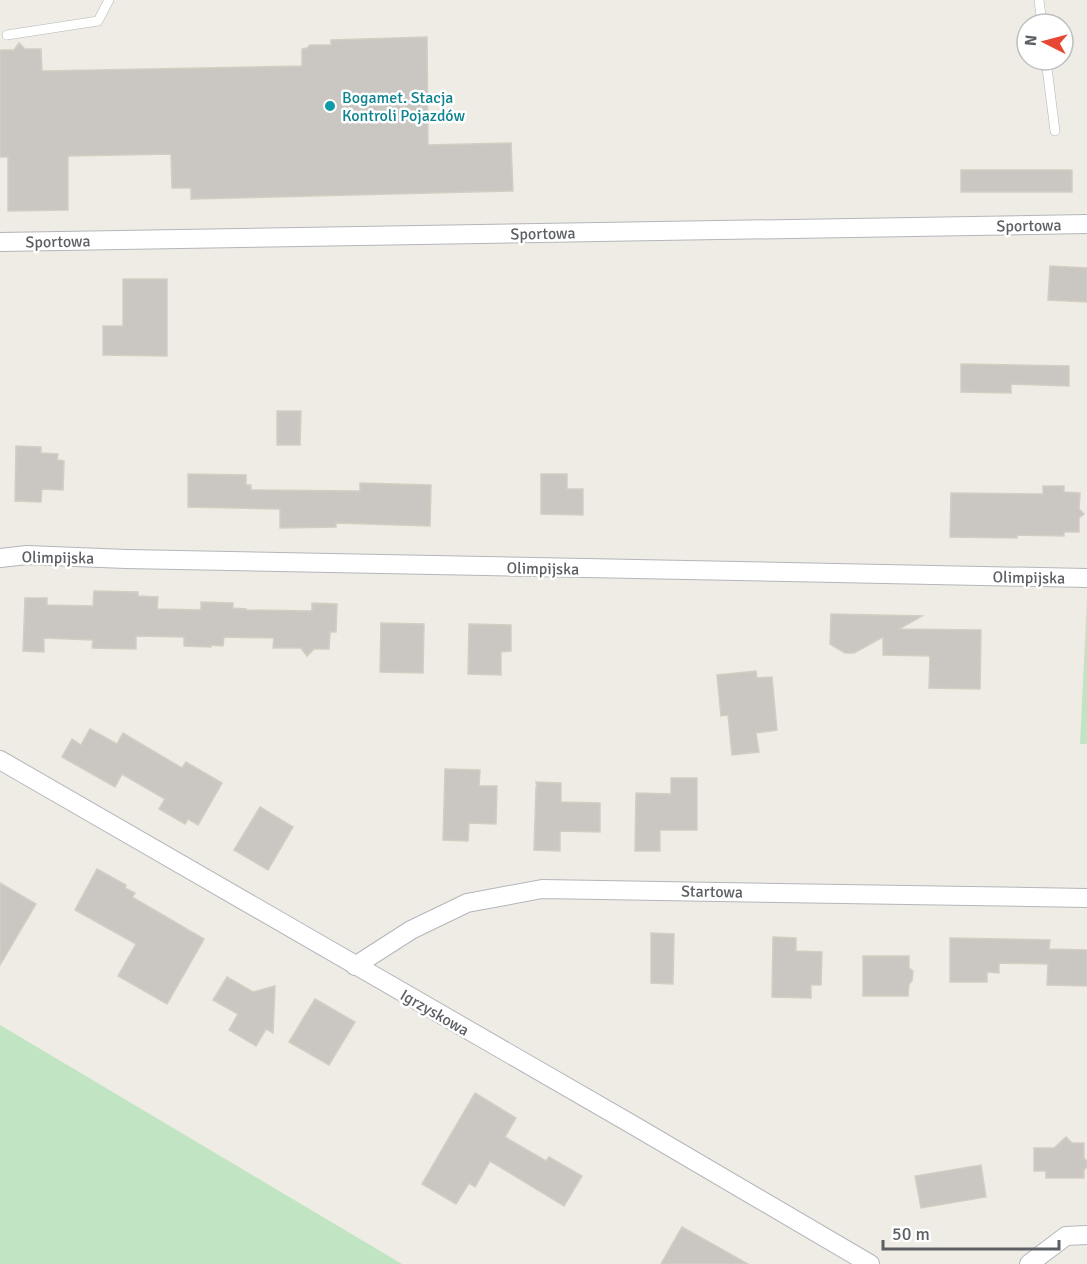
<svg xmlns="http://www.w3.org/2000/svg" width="1087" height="1264" viewBox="0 0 1087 1264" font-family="Signika,sans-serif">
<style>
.green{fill:#c1e5c2}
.building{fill:#cac6c1;stroke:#d3cec2;stroke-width:1.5}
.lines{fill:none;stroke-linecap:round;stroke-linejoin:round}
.service-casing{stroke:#b4b6bb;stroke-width:10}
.minor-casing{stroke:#b4b6bb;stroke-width:20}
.service{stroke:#fff;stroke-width:9}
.minor{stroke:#fff;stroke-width:18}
.culture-dot{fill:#0f9aa8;stroke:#fff;stroke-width:2}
.labels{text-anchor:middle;stroke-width:5;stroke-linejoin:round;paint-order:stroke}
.culture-label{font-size:16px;fill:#0d838f;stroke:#fff;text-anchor:start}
.street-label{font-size:16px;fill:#5c5f64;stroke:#fff}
</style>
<rect width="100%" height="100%" fill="#eeece4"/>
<g class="green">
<polygon points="1087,599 1087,744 1080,744"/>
<polygon points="0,1025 402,1264 0,1264"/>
</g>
<g class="building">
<polygon points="427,37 428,145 511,143 513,191 191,199 191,188 172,188 171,154 68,156 68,210 8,211 8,157 0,157 0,50 14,50 19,43 25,49 41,49 42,71 302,66 302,49 307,48 310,45 331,45 331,40"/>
<rect x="961" y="170" width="111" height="22"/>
<polygon points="1050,266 1087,268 1087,302 1048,300"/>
<polygon points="123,279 167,279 167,356 103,355 103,326 123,326"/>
<polygon points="961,364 1069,366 1069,386 1011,384 1011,393 961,392"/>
<polygon points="277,411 301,411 300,445 277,445"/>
<polygon points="16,446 41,447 41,453 58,454 57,460 64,461 63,490 42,489 41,502 15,501"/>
<polygon points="188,474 246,475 246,485 251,485 251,490 360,491 360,483 431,485 430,526 336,523 336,527 280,528 280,509 188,507"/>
<polygon points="541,474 567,474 567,489 583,489 583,515 541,514"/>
<polygon points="1043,486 1064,486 1064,492 1080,493 1079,509 1084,514 1079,518 1079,532 1064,532 1064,536 1017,535 1017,538 950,537 951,493 1043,494"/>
<polygon points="94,591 138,592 138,596 158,597 157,609 201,610 201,602 233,603 233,608 246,609 246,610 312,611 312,603 337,604 336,632 330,632 329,649 314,649 307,656 301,648 273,648 274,638 224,637 223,646 211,645 211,647 184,646 184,637 136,636 136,649 92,648 93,640 44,638 44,652 23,651 25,598 47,598 47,605 93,606"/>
<polygon points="831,614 922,616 899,629 981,630 980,689 929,688 930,656 883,655 883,637 854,653 845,653 830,644"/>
<polygon points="381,623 424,624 423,673 380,672"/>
<polygon points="469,624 511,625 511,651 501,652 501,675 468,674"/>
<polygon points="756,671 757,678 772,677 777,730 756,733 759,752 732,755 728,715 721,716 717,675"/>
<polygon points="90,729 117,744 123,733 182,768 186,762 222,783 198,825 188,819 185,824 159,809 165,799 122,774 115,787 62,757 72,739 81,745"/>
<polygon points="445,769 480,770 479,786 497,786 496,824 469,823 468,841 443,840"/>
<polygon points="671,778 697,778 697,830 660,830 660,851 635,851 636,793 671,794"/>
<polygon points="536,782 561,783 561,802 600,803 600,832 560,831 560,851 534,850 536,787 537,787"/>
<polygon points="260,807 293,827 268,870 234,850"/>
<polygon points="97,869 126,885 125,888 135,893 132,897 204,939 167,1004 118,976 136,944 75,910"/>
<polygon points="0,883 36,904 0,965"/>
<polygon points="651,933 674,934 673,984 651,983"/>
<polygon points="773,937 796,938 796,951 822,952 821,985 811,985 811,998 772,997"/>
<polygon points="950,938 1050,940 1049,949 1087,950 1087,986 1047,985 1048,964 999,963 999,973 987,972 987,982 950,982"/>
<polygon points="863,956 909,956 909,968 913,971 912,981 909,984 908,996 863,996"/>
<polygon points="227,977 253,992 275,986 273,1033 266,1029 256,1046 229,1030 238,1014 213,1000"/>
<polygon points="315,999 355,1022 329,1065 289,1042"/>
<polygon points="475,1093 516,1118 505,1137 546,1161 549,1157 582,1176 564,1206 490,1161 475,1187 469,1183 456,1204 422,1184"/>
<polygon points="1066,1137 1072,1143 1084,1143 1084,1158 1087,1161 1087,1167 1084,1170 1084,1178 1046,1178 1046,1171 1034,1171 1034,1148 1054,1148"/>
<polygon points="981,1165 986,1197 921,1208 915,1176"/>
<polygon points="682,1227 748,1264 661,1264"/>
</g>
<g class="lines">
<defs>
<g id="service">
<polyline points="1039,0 1042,24"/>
<polyline points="7,35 98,21 109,0"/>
<polyline points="1046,60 1055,131"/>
</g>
<g id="minor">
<polyline points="0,242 1087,224"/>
<polyline points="0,558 27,555 126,559 1087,578"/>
<polyline points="0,760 633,1125 870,1264"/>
<polyline points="355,966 411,930 467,903 542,889 1087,898"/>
<polyline points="1029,1264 1066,1236 1087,1235"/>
</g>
</defs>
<use href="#service" class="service-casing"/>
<use href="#minor" class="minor-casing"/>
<use href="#service" class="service"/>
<use href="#minor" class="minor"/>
</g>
<circle class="culture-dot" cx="330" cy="106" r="6"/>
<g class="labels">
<g class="culture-label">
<text x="342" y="103">Bogamet. Stacja<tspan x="342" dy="18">Kontroli Pojazdów</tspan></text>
</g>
<g class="street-label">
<text transform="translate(1029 225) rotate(-1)" y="6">Sportowa</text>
<text transform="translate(543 233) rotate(-1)" y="6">Sportowa</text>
<text transform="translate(58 241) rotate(-1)" y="6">Sportowa</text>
<text transform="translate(58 557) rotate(1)" y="6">Olimpijska</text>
<text transform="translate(543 568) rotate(1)" y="6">Olimpijska</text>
<text transform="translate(1029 577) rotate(1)" y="6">Olimpijska</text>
<text transform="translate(712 891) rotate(1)" y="6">Startowa</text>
<text transform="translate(435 1012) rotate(30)" y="6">Igrzyskowa</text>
</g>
</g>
<g transform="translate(1045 42) rotate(276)"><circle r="28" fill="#ffffff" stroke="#bebfc1" stroke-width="1.5"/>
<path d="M0-4.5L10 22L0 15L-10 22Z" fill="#e54733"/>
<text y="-9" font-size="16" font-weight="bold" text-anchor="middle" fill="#5c5f64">N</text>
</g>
<path d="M883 1240v9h176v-9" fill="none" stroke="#5c5f64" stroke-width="3"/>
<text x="892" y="1240" font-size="18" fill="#5c5f64" stroke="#ffffff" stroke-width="4.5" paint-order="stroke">50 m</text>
</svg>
